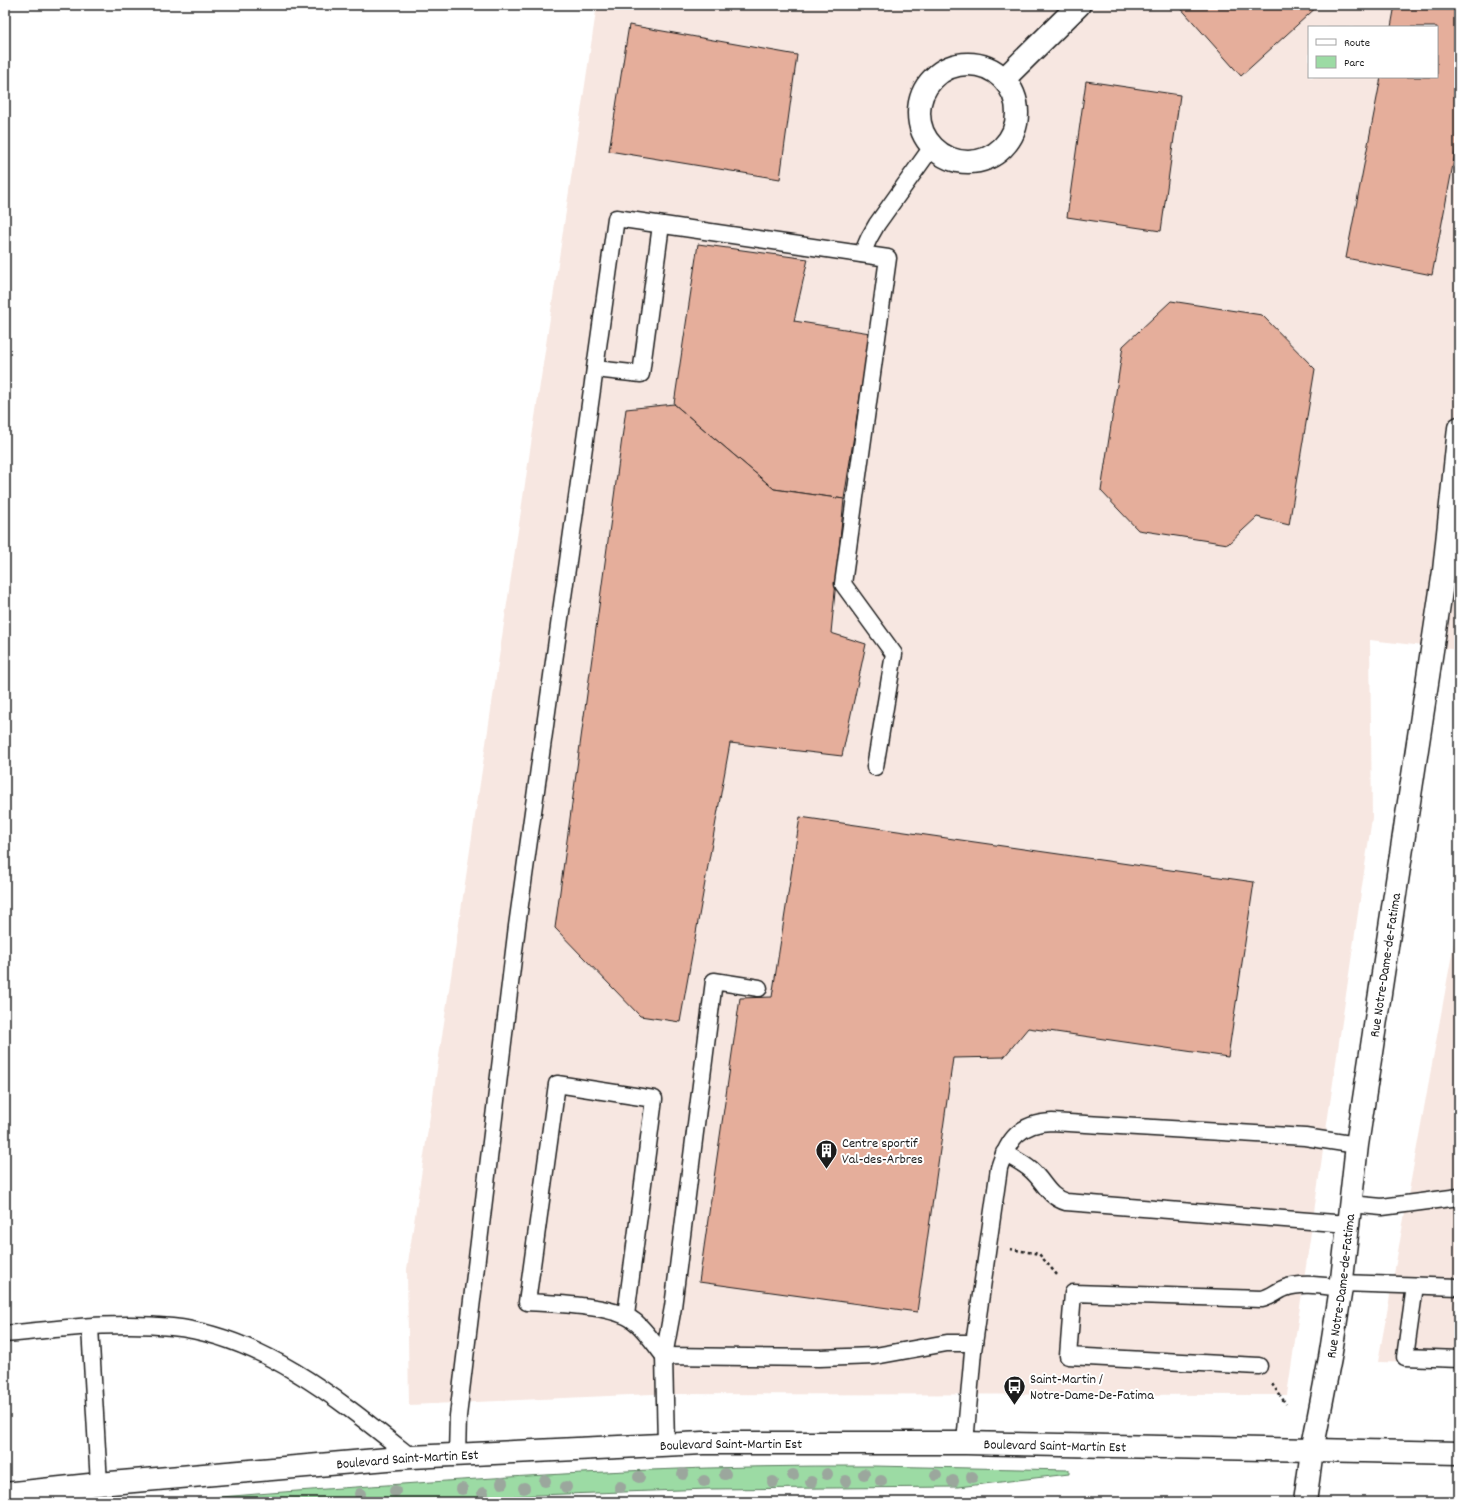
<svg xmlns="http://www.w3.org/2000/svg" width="1464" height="1507" viewBox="0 0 1464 1507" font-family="Dekko,sans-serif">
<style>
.built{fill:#f7e7e1;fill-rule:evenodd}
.green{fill:#9cdba4;stroke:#5c7c60}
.building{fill:#e5ae9b;stroke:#1c1c1c}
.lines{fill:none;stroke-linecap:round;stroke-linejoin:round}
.service-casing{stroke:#1c1c1c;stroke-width:19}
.minor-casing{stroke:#1c1c1c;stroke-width:25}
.secondary-casing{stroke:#1c1c1c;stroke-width:25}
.path{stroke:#1c1c1c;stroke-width:2.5;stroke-dasharray:3 3;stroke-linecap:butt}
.service{stroke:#fff;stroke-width:16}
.minor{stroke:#fff;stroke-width:22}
.secondary{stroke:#fff;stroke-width:22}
.tree{fill:#9ba79d}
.labels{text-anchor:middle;stroke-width:4;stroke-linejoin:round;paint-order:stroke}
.street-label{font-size:14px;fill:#1c1c1c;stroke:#fff}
.poi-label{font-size:14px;fill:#1c1c1c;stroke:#fff;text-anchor:start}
</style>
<rect width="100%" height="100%" fill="#fff"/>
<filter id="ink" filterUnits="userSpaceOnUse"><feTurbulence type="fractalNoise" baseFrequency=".025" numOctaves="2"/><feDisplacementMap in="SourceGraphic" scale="8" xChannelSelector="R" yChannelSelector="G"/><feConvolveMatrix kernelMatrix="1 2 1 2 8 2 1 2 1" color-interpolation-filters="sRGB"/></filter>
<g filter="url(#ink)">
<g class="built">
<path d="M 597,5 L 1459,5 L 1459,650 L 1370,640 L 1372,818 L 1287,1395 L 652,1394 L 409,1405 L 407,1269 ZM 1309,27 L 1437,27 L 1437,77 L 1309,77 Z"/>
<polygon points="1459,915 1459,1364 1378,1362"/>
</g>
<path class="green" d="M 873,1466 L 1069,1470 L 1069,1474 L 958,1487 L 709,1489 L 537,1495 L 426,1502 L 169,1502 C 246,1494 324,1489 402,1484 C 559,1473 716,1465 873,1466 Z"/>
<g class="building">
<polygon points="1178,5 1319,5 1241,76"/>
<polygon points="1395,5 1459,5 1459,133 1432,275 1346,258 1381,77 1437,77 1437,27 1391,27"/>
<polygon points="629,25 797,55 780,179 609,151"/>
<polygon points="1086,81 1180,95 1161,231 1067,217"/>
<polygon points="698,244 808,259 794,321 870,333 844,499 774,489 674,404"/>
<polygon points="1171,301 1262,315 1315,369 1289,525 1257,517 1228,544 1138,530 1101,491 1123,346"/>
<polygon points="674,404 774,489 844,499 831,633 866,644 842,756 730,743 680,1022 640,1016 555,928 626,409"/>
<polygon points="800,817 1254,882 1228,1057 1028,1028 1004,1057 953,1058 917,1312 699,1282 740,998 772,997"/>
</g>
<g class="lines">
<defs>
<g id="service">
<polyline points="862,254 869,238 877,224 932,147"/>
<polyline points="595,369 641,374 661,225"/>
<path d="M 1004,1153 C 1013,1158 1023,1163 1031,1170 C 1044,1181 1048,1197 1066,1202 L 1348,1224"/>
<polyline points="1350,1204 1382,1207 1459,1197"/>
<polyline points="1341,1283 1459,1287"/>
<polyline points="1415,1286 1405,1357 1459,1359"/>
<path d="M 626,1315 L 654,1099 L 557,1084 L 527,1302 C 554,1304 614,1305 634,1321 C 645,1329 655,1345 664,1356"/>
<polyline points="90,1327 99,1484"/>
<path d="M 5,1334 C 60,1329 116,1321 172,1327 C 263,1336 342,1402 411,1457"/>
<polyline points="664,1356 673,1307 714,981 759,988"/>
<path d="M 1259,1366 L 1068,1356 L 1073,1293 L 1262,1299 C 1271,1297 1277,1291 1285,1288 C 1302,1282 1323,1286 1341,1288"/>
<path d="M 965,1443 L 973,1351 L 999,1168 C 1008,1139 1020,1123 1052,1122 L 1305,1137 L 1357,1145"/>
<polyline points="666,1445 664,1356 819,1358 875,1356 947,1343 974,1343"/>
<polyline points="457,1455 458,1416 517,926 616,218 888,258 843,584 894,654 875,767"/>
</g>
<g id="minor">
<circle cx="968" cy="113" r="49"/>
<polyline points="1004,79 1079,5"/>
<path id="s1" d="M 1305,1502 L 1312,1451 L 1330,1358 L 1341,1288 L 1357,1145 L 1444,571 L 1459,428"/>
</g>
<g id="secondary">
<path id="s2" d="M 5,1494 L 99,1484 L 411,1457 L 703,1443 L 965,1443 L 1459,1453"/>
</g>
</defs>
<use href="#service" class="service-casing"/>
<use href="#minor" class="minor-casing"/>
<use href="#secondary" class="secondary-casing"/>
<g class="path">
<polyline points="1010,1249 1039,1254 1058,1276"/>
<polyline points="1272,1384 1286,1404"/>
</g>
<use href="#service" class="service"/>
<use href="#minor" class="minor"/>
<use href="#secondary" class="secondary"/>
</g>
<g class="tree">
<circle cx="683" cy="1474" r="6"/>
<circle cx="725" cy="1474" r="6"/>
<circle cx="827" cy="1474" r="6"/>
<circle cx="864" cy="1474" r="6"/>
<circle cx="793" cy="1475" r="6"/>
<circle cx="936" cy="1475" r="6"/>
<circle cx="639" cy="1477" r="6"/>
<circle cx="972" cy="1477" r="6"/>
<circle cx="545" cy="1481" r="6"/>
<circle cx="704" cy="1481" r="6"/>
<circle cx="846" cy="1481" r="6"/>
<circle cx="881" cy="1481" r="6"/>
<circle cx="953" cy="1481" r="6"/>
<circle cx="773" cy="1482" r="6"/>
<circle cx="811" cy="1482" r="6"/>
<circle cx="502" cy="1483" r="6"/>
<circle cx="566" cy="1487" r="6"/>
<circle cx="620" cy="1487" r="6"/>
<circle cx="524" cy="1488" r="6"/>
<circle cx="462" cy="1489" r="6"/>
<circle cx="395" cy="1491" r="6"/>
<circle cx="483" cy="1493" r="6"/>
<circle cx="360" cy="1494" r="6"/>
</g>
</g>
<defs>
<symbol id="building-pin" viewBox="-11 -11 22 30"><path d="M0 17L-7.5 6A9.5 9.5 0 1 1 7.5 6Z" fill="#1c1c1c" stroke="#fff"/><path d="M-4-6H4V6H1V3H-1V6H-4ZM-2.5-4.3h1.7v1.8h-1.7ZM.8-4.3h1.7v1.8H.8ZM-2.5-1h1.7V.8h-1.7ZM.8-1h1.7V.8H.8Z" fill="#fff"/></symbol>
<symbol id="bus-pin" viewBox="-11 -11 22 30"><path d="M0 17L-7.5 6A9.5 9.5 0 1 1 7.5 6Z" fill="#1c1c1c" stroke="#fff"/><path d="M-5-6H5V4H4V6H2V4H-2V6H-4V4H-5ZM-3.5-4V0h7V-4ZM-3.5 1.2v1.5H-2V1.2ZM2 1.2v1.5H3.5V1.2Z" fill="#fff"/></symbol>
</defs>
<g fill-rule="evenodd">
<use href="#building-pin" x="814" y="1138" width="25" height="34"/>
<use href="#bus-pin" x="1002" y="1374" width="25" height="34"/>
</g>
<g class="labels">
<g class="street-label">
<text dy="5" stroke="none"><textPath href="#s1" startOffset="543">Rue Notre-Dame-de-Fatima</textPath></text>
<text dy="5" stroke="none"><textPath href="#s1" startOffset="219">Rue Notre-Dame-de-Fatima</textPath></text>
<text dy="5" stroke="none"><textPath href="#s2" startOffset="728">Boulevard Saint-Martin Est</textPath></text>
<text dy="5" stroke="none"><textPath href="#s2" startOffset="1052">Boulevard Saint-Martin Est</textPath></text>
<text dy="5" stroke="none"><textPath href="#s2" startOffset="404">Boulevard Saint-Martin Est</textPath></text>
</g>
<g class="poi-label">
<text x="842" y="1147">Centre sportif<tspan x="842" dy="16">Val-des-Arbres</tspan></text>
<text x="1030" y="1383">Saint-Martin /<tspan x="1030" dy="16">Notre-Dame-De-Fatima</tspan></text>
</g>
</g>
<rect width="1464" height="1507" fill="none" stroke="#fff" stroke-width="20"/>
<rect x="10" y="10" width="1444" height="1487" fill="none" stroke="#1c1c1c" stroke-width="1.5" filter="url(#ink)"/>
<rect x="1308" y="26" width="130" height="52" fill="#ffffff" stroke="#a4a4a4"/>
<rect x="1316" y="39" width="20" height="6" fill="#ffffff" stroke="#a4a4a4"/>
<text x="1344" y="46" font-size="12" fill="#1c1c1c">Route</text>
<rect x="1316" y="56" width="20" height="12" fill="#9cdba4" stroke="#a4a4a4"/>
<text x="1344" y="66" font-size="12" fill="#1c1c1c">Parc</text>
</svg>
